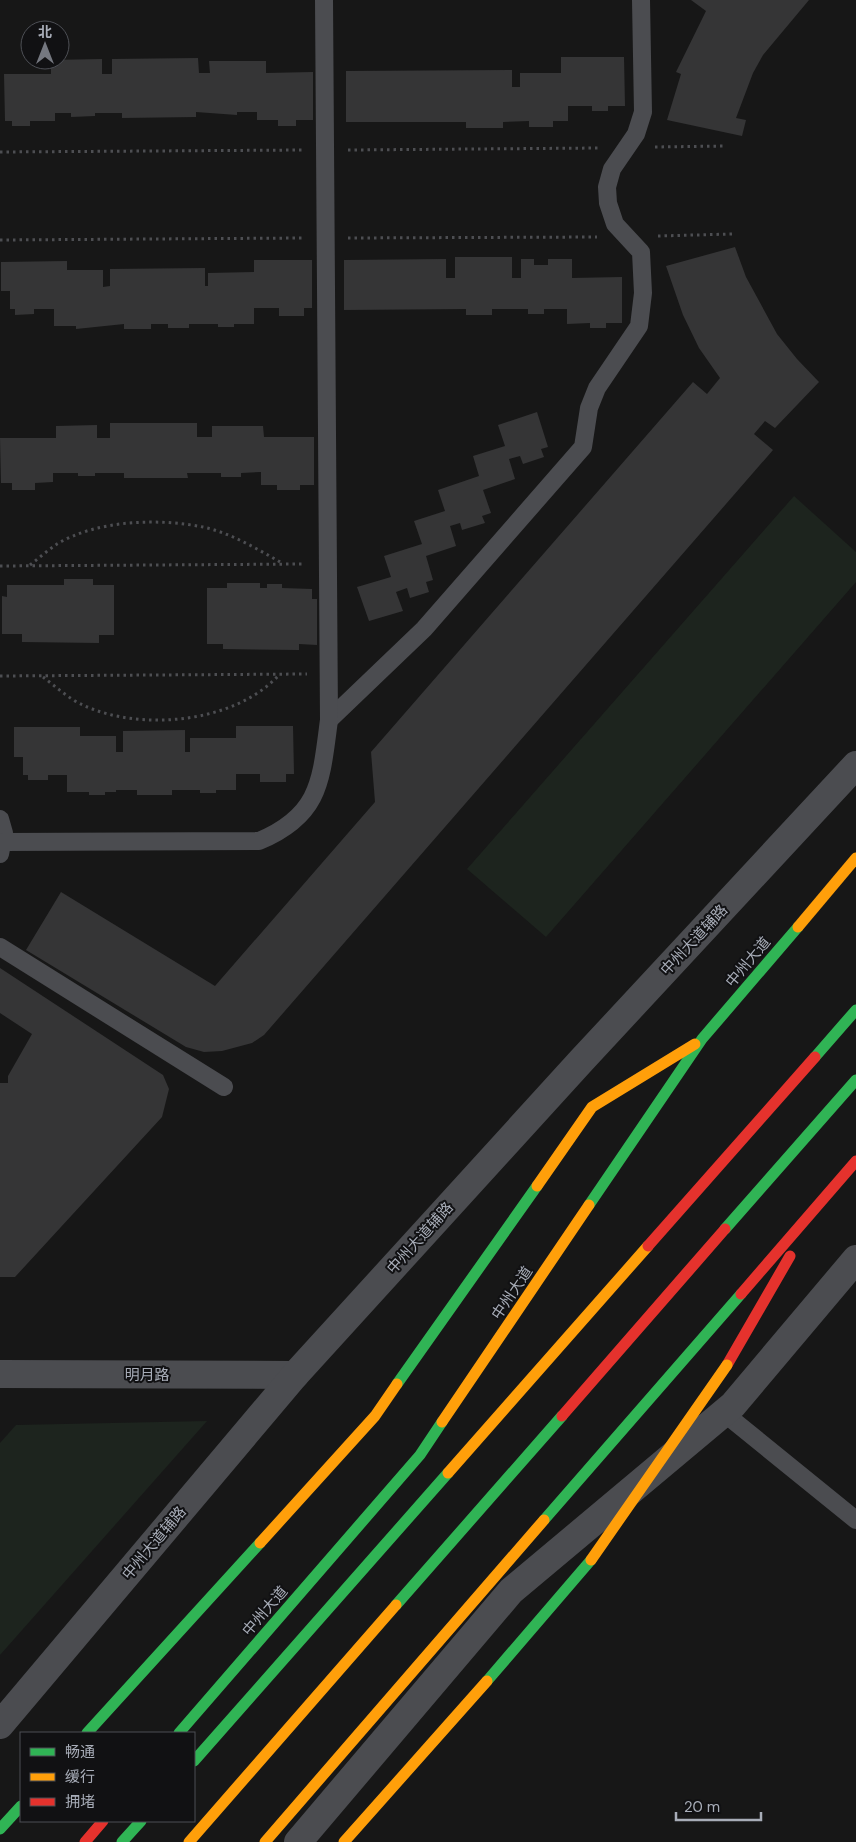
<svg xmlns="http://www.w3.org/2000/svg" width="856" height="1842" viewBox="0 0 856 1842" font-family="'DM Sans','Noto Sans SC',sans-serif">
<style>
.green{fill:#1d241e}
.building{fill:#353536}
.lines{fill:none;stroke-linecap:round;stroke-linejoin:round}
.path{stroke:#4d4e52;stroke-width:3;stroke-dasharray:2.5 4;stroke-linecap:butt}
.lane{stroke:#4b4c50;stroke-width:18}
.street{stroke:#4b4c50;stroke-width:28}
.fast{stroke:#30b455;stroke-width:11}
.slow{stroke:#ff9f0a;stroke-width:11}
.jam{stroke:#e5322d;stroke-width:11}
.slow-bridge{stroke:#ff9f0a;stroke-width:11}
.labels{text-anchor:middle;stroke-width:4;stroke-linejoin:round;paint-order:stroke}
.street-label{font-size:15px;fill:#a8adb8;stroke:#111113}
</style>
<rect width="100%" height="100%" fill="#171717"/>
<g class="green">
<polygon points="794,496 856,552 856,582 546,937 467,869"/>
<polygon points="207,1421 0,1655 0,1443 16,1425"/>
</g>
<g class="building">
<polygon points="691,0 809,0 763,55 753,73 736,118 746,120 742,136 667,120 681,74 676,72 706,11"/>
<polygon points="561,57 624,57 625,106 608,106 608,111 592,111 592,106 568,106 568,121 553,121 553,127 529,127 529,121 503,122 503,128 466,128 466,122 346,122 346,71 512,70 512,87 520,87 520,73 561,73"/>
<polygon points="198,58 199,73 210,73 209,61 266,61 266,73 313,72 313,120 296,120 296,126 278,126 278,120 257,120 257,112 237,112 237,115 196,112 196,117 122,118 122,113 95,113 95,116 71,117 71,113 55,113 55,121 30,121 30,126 12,126 12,121 5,121 4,74 51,74 51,60 102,59 102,74 112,74 112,59"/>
<polygon points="735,247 746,277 777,334 797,359 819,382 775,428 765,421 754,434 773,450 264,1035 252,1043 222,1051 204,1052 186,1047 26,950 61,892 215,986 375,802 371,752 693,382 707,394 720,378 699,348 683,315 666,266"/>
<polygon points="455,257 512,257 512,278 521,278 521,259 534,259 534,265 548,265 548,259 572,259 572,278 622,277 622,323 606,323 606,328 590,328 590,323 567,324 567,309 544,309 544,314 528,314 528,309 492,309 492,315 466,315 466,309 344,310 344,260 446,259 446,278 455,278"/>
<polygon points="254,260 312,260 312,308 304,308 304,316 279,316 279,308 254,308 254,324 234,324 234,327 218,327 218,324 189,324 189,328 168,328 168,324 151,324 151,329 124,329 124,324 76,329 76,326 54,326 54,309 34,309 34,314 15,315 15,309 10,309 10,291 1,291 1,262 67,261 67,270 103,270 103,287 110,286 110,269 205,268 205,286 208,286 208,273 254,272"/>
<polygon points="537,412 548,447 541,449 544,457 523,464 520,456 509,459 515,479 483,490 491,513 482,516 485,523 462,530 460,523 450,526 456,546 426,556 433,580 426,582 429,592 410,598 407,588 396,592 403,611 369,621 357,587 391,577 384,556 422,544 414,521 445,511 438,490 479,476 473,456 505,446 498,425"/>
<polygon points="110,423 197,423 197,437 212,437 212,426 263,426 264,437 314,437 314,485 300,485 300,490 277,490 277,485 261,485 261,472 241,473 241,477 221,477 221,473 187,473 188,478 124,478 124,473 95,473 95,476 78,476 78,473 53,473 53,482 35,483 35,490 12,490 12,483 1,483 0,438 56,438 56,426 97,425 97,438 110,438"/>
<polygon points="64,579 93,579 93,585 114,585 114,635 99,635 99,643 22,642 22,634 2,634 2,596 7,597 7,585 64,585"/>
<polygon points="227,583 260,583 260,588 267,588 267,584 282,584 282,588 312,589 312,599 317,599 317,645 299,644 299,650 223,649 223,644 207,644 207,588 227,588"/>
<polygon points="236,726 293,726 294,774 286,774 286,782 260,782 260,774 236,774 236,790 216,790 216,793 200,793 200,790 172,790 172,795 137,795 137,790 116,790 116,792 105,792 105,795 89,795 89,792 67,792 67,775 48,775 48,780 28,780 28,775 23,775 23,757 14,757 14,727 80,727 80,736 116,736 116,752 123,752 123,731 185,730 185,752 190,752 190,738 236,738"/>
<polygon points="0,968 163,1075 169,1089 162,1117 15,1277 0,1277 0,1083 8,1083 8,1076 32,1034 0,1013"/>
</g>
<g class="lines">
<g class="path">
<polyline points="655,147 725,146"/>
<polyline points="348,150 599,148"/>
<polyline points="0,152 302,150"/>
<polyline points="658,236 732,234"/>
<polyline points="348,238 597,237"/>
<polyline points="0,240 302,238"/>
<path d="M 30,565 C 39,558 48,550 57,544 C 97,520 158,518 203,527 C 231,533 257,549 282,563"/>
<polyline points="0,566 304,564"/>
<polyline points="0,676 307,674"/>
<path d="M 43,677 C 55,686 69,699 83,705 C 140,732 234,723 278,676"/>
</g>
<g class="lane">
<polyline points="329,720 424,629 583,447 589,408 597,388 639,326 643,293 641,252 615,224 608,203 607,187 612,169 636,134 643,112 641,0"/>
<polyline points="0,819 4,833 0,854"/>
<path d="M 3,842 L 259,841 C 321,815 321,780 329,720 L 324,0"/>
<polyline points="0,947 224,1087"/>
<polyline points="724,1413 856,1520"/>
</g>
<g class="street">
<polyline points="0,1374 295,1375"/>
<polyline points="0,1725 295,1375 581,1061 856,765"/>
<polyline points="298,1842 511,1591 733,1405 856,1259"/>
</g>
<g class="fast">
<polyline points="815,1057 856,1010"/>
<polyline points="589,1205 702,1039 798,927"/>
<polyline points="725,1229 856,1080"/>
<polyline points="397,1384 537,1186"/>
<polyline points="544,1520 741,1294"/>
<polyline points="396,1605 562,1416"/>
<polyline points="487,1681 591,1560"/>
<polyline points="87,1733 260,1543"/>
<polyline points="179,1733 420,1455 442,1422"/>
<polyline points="194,1761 448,1473"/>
<polyline points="0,1829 21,1806"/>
<polyline points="122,1842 141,1821"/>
</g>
<g class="slow">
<polyline points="798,927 856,858"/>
<polyline points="537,1186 592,1107 695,1044"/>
<polyline points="442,1422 589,1205"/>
<polyline points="448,1473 648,1246"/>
<polyline points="260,1543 375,1416 397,1384"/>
<polyline points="189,1842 396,1605"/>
<polyline points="265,1842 544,1520"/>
<polyline points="344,1842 487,1681"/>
</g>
<g class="jam">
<polyline points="648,1246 815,1057"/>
<polyline points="741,1294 856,1161"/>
<polyline points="727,1365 790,1256"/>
<polyline points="562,1416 725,1229"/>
<polyline points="85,1842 103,1821"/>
</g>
<polyline class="slow-bridge" points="591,1560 727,1365"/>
</g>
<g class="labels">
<g class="street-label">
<text transform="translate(694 940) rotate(-47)" y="5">中州大道辅路</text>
<text transform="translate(748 962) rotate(-50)" y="5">中州大道</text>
<text transform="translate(420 1238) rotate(-48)" y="5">中州大道辅路</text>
<text transform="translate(512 1293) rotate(-56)" y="5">中州大道</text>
<text x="147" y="1380">明月路</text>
<text transform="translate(154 1543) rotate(-50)" y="5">中州大道辅路</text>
<text transform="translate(265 1611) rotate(-49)" y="5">中州大道</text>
</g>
</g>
<rect x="20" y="1732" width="175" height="90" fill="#111113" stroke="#4d4f55"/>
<rect x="30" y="1748" width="25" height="8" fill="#30b455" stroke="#4d4f55"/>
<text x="65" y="1757" font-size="15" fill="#a8adb8">畅通</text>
<rect x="30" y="1773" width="25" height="8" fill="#ff9f0a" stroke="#4d4f55"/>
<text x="65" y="1782" font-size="15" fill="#a8adb8">缓行</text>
<rect x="30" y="1798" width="25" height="8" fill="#e5322d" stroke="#4d4f55"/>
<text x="65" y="1807" font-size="15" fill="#a8adb8">拥堵</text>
<g transform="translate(45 45)"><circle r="24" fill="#111113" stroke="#4d4f55"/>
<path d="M0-4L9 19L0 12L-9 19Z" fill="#757880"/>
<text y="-8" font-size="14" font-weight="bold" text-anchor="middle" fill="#a8adb8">北</text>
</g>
<path d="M676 1812v8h85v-8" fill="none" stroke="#a8adb8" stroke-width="2.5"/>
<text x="684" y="1812" font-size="15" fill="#a8adb8" stroke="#111113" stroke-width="4" paint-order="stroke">20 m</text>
</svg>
